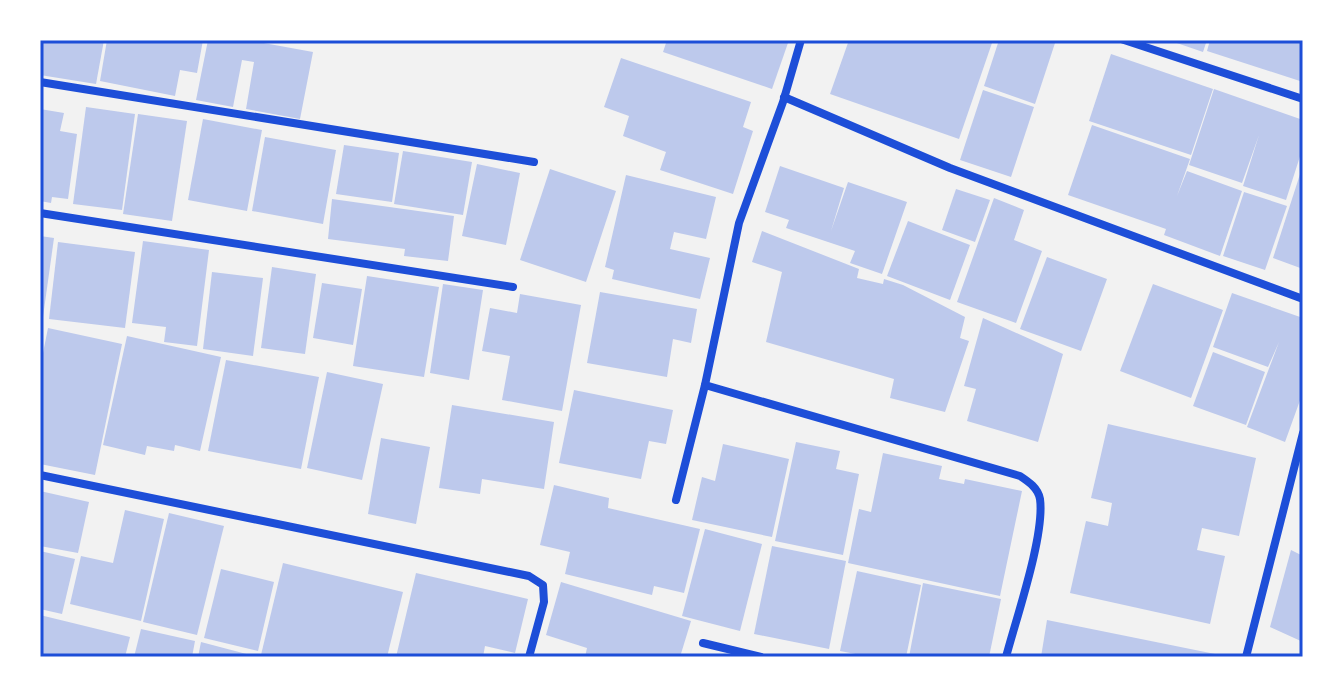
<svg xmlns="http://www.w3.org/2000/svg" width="1343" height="697" viewBox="0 0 1343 697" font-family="'PT Sans',sans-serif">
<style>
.building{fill:#bdc9ec}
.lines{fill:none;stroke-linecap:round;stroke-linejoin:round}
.minor{stroke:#1d4ed8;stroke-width:8}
.neatline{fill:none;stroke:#1d4ed8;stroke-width:3}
</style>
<rect width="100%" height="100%" fill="#f2f2f2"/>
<g class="building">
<polygon points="40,40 104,40 96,84 40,75"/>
<polygon points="107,40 203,40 197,73 180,70 175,96 100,81"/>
<polygon points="208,40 247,40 313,52 300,119 246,109 254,62 242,60 233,107 196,100"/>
<polygon points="667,40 789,40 772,89 663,52"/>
<polygon points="849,40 993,40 959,139 830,94"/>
<polygon points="999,40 1056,40 1035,104 984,86"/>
<polygon points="1168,40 1207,40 1203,52"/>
<polygon points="1210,40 1303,40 1303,82 1207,51"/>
<polygon points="1111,54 1213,89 1191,155 1089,121"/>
<polygon points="621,58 751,102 743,127 753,131 733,194 660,170 666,152 623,136 629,116 604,107"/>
<polygon points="1214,89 1303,120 1303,147 1286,200 1243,186 1259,135 1242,183 1189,165"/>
<polygon points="983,90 1034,107 1011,177 960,160"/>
<polygon points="86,107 135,114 122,210 73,204"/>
<polygon points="40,109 64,113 60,131 77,134 68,199 52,197 51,203 40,201"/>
<polygon points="138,114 187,121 172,221 123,214"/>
<polygon points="203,119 262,130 247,211 188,200"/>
<polygon points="1092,125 1190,159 1177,196 1187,171 1242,191 1220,256 1164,235 1166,229 1068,195"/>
<polygon points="265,137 336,150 323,224 252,211"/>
<polygon points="344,145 399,153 392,202 336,194"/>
<polygon points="403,151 472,162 463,215 394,204"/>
<polygon points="477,164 520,173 506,245 462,236"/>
<polygon points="780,166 844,188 831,231 848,182 907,202 882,274 850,263 855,251 786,228 789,220 765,212"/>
<polygon points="1302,168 1303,168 1303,269 1273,258"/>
<polygon points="550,169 616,191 586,282 520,260"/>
<polygon points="626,175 716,197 706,239 674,232 670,249 710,258 700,299 612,279 614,270 605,267"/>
<polygon points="956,189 990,200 975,242 942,230"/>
<polygon points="1244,192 1287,206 1265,270 1223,256"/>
<polygon points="994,198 1024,210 1014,240 1042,251 1016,323 957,302"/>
<polygon points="332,199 454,216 448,261 404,256 405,249 328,239"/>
<polygon points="908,221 970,245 950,300 887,276"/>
<polygon points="762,231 859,269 857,278 883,284 884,279 903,285 965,317 960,338 969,341 945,412 890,398 894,379 766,342 782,272 752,262"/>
<polygon points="40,236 54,238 42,324 40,324"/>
<polygon points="143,241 209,250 197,346 164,342 166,327 132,323"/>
<polygon points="58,242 135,252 125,328 49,319"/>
<polygon points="1047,257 1107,279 1081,351 1020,329"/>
<polygon points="272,267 316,274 305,354 261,348"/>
<polygon points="212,272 263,278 253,356 203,349"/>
<polygon points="367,276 439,287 424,377 353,366"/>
<polygon points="322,283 362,289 353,345 313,338"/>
<polygon points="443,284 483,290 469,380 430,373"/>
<polygon points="1153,284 1223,310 1191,398 1120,371"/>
<polygon points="600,292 697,309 691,343 673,339 667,377 587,363"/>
<polygon points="1232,293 1303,318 1303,392 1285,442 1247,427 1279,342 1268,367 1213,347"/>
<polygon points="520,294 581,305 562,411 502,400 510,356 482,351 490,308 517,313"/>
<polygon points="983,318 1063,354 1038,442 967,421 976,389 964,386"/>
<polygon points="48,328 122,344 95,475 40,464 40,368"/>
<polygon points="127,336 221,357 200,451 175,445 174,451 147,446 145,455 103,445"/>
<polygon points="1213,352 1265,372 1246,425 1193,406"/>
<polygon points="226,360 319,377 301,469 208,451"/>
<polygon points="327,372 383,384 362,480 307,468"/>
<polygon points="574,390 673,410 666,444 649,441 641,479 559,463"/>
<polygon points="452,405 554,422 544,489 482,479 480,494 439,488"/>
<polygon points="1108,424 1256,458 1239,536 1202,528 1197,550 1225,556 1210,624 1070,593 1086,521 1108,526 1112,503 1091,498"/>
<polygon points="381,438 430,447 416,524 368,514"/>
<polygon points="796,442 840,451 836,469 859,474 843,555 775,541"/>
<polygon points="723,444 789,459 772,537 692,520 702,477 715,481"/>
<polygon points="883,453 942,466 939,479 964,484 965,479 1022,491 1000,596 848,563 859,509 871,512"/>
<polygon points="554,485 609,498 608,508 700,529 684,593 654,586 652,595 565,574 570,552 540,545"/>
<polygon points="40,491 89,502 78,553 40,546"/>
<polygon points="125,510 164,519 141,621 70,604 81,556 113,563"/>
<polygon points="169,513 224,526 197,635 143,622"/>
<polygon points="705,529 762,544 740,631 682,616"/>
<polygon points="772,546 846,561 829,649 754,634"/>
<polygon points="1291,550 1303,556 1303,642 1270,627"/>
<polygon points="40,551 75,559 62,614 40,609"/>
<polygon points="283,563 403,592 387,657 261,655"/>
<polygon points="221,569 274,582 258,651 204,638"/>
<polygon points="857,571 921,585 906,657 871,657 840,651"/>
<polygon points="416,573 528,599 515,653 485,646 483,657 396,657"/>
<polygon points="561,582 691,621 680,657 585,657 587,648 546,635"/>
<polygon points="923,583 1001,599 989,657 909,657"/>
<polygon points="40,615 130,637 125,657 40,657"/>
<polygon points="1047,620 1225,656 1225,657 1041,657"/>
<polygon points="141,629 195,641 192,657 134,657"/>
<polygon points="201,642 254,656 254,657 198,657"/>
</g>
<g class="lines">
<g class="minor">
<polyline points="1124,40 1303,99"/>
<polyline points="40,82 534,162"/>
<polyline points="784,97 950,168 1303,299"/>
<polyline points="40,213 513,287"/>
<path d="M 705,385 L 1020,476 C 1029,482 1038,488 1040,499 C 1045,535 1016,619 1006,657"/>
<polyline points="40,475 529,576 543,585 544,602 529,657"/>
<polyline points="676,500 705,385 739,223 783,102 801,40"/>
<polyline points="703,643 761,657"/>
<polyline points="1246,657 1303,433"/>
</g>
</g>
<rect width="1343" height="697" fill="none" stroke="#ffffff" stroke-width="84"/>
<rect x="42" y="42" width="1259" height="613" class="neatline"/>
</svg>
